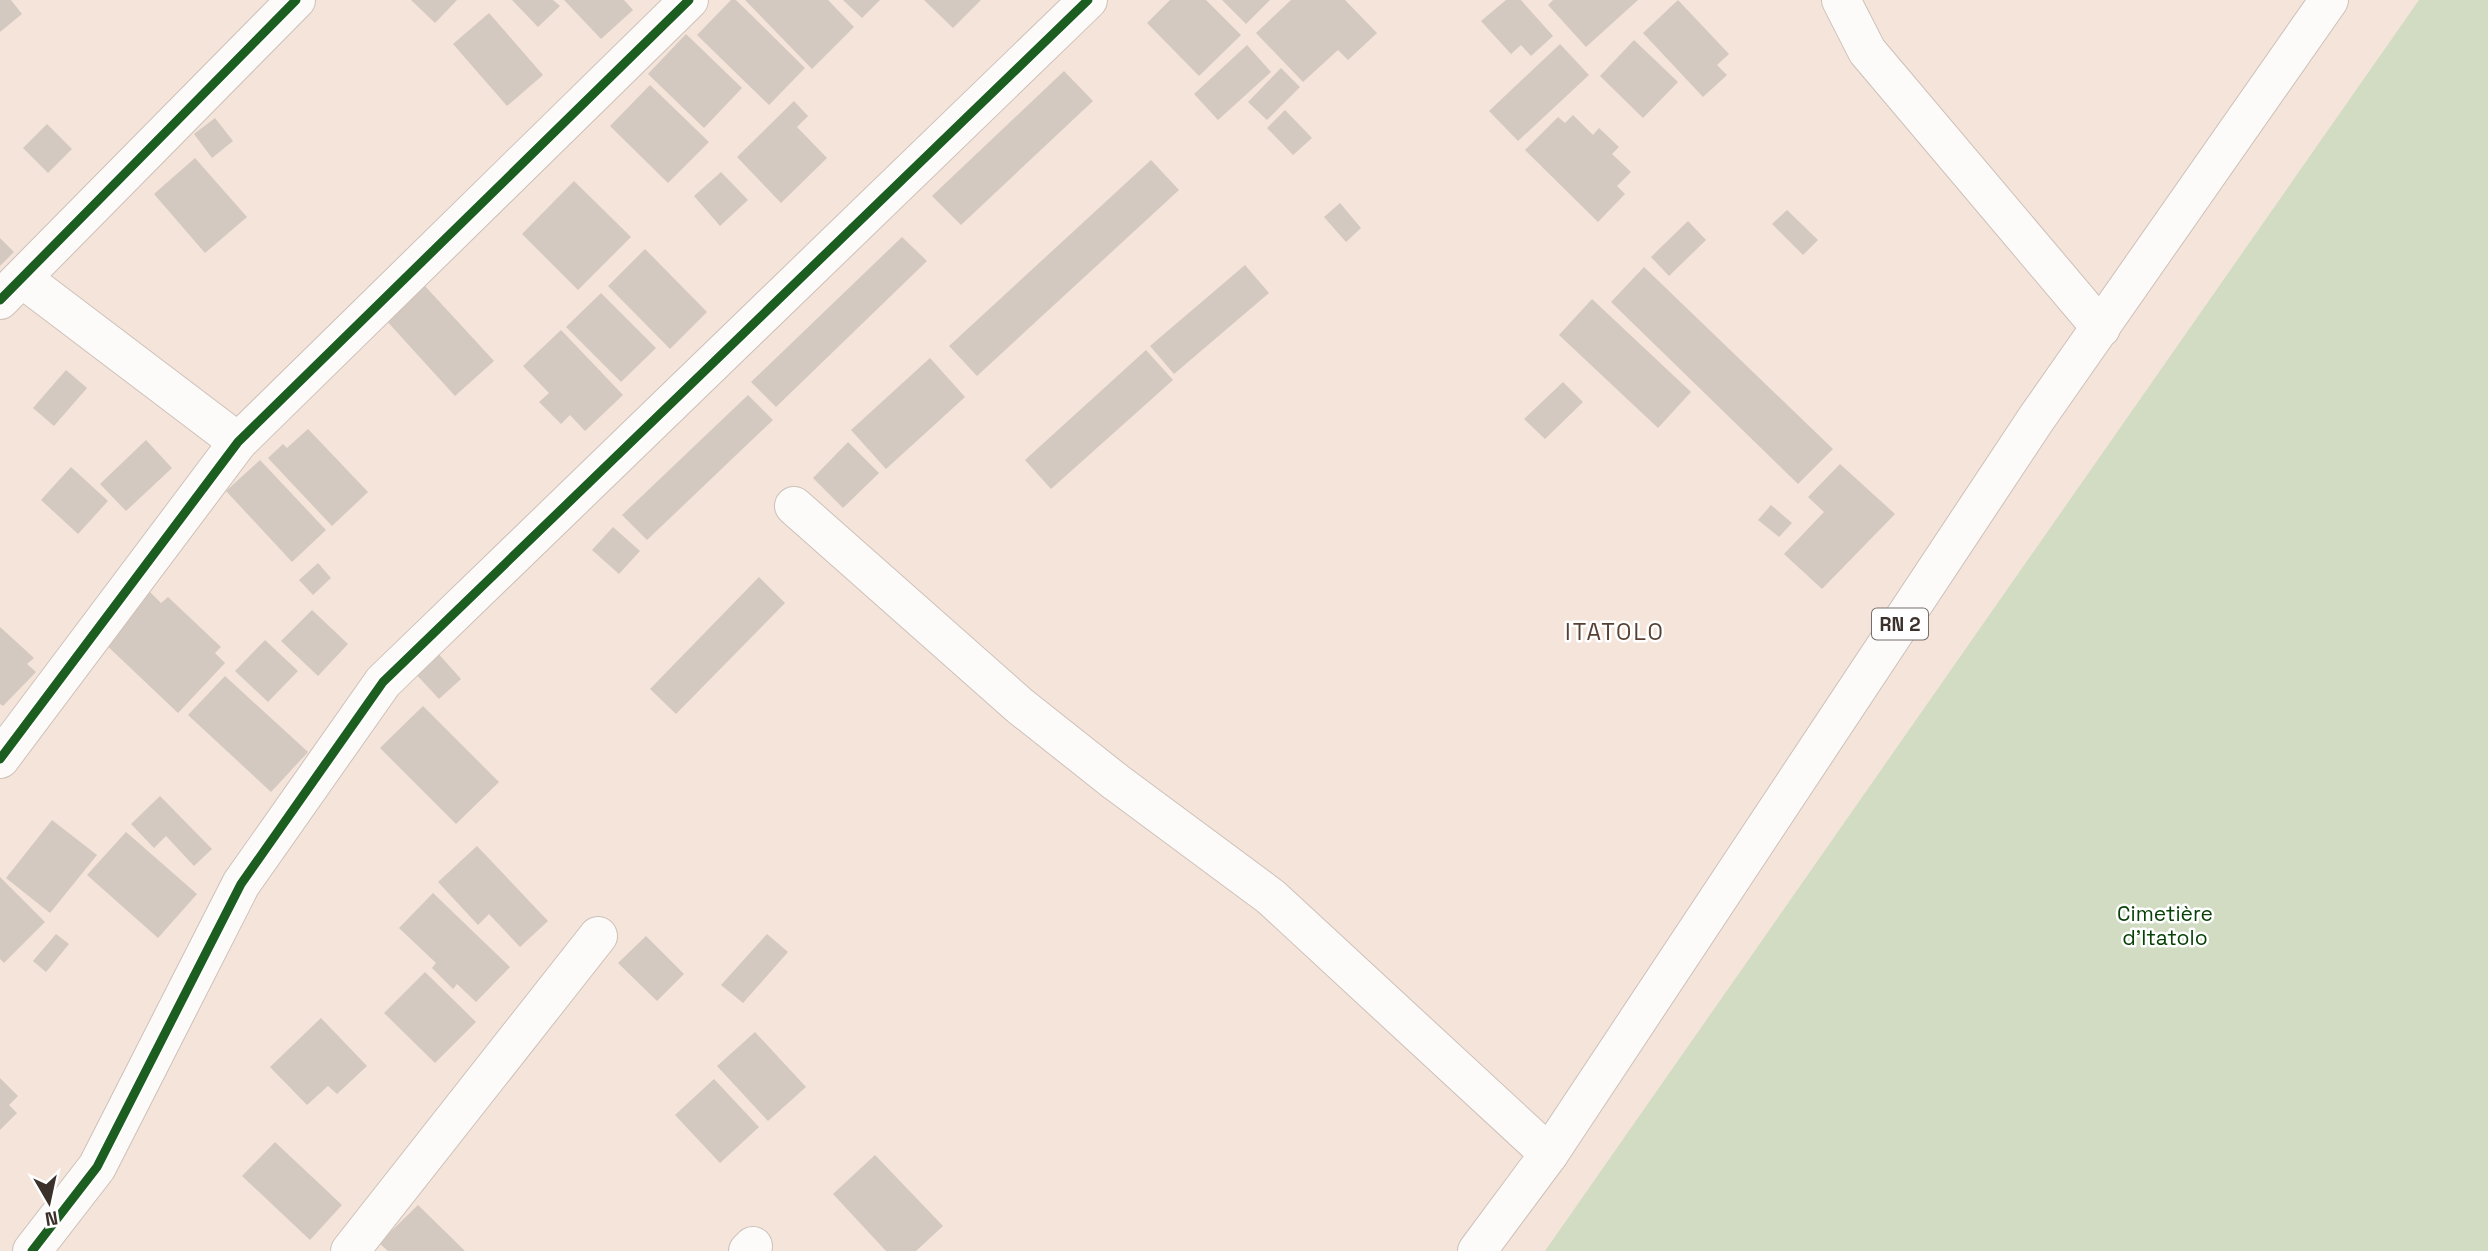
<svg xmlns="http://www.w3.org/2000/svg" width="2488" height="1251" viewBox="0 0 2488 1251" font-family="'Space Grotesk',sans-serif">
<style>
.green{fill:#d1dcc3}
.building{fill:#d4c9c0}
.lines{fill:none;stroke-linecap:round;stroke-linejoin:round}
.minor-casing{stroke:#cdc1b9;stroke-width:40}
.highway-casing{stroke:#cdc1b9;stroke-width:40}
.minor{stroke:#fdfbf9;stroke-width:38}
.highway{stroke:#fdfbf9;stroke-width:38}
.cycleway-casing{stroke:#fff;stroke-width:13}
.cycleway{stroke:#1b5e20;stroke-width:9}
.labels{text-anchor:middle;stroke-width:5;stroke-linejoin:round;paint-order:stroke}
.shield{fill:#fff;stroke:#766e6a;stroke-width:2}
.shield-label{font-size:19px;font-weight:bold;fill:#3c302a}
.park-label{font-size:21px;fill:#074104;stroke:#fff}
.neighbourhood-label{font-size:23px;letter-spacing:2px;fill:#584033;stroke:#fff}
</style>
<rect width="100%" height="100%" fill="#f4e4da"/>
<polygon class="green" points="2419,0 2488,0 2488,1251 1545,1251"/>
<g class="building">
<polygon points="0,0 11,0 22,14 0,32"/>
<polygon points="411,0 457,0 435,23"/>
<polygon points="512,0 553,0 560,6 538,27"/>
<polygon points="564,0 624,0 633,10 601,39"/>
<polygon points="731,0 736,0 805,68 769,105 697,35"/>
<polygon points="745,0 828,0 854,27 812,69"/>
<polygon points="843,0 880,0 862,18"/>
<polygon points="924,0 981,0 953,28"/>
<polygon points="1170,0 1206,0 1241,35 1199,76 1147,23"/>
<polygon points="1222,0 1270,0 1246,24"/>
<polygon points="1291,0 1345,0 1377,33 1348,60 1338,50 1303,82 1256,33"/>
<polygon points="1506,0 1521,0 1553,36 1531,56 1521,45 1511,54 1481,21"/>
<polygon points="1553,0 1638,0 1586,47 1548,5"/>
<polygon points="1678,0 1729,54 1717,65 1727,75 1703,97 1643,33"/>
<polygon points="489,13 543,75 507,106 453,44"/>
<polygon points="686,34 742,88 704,128 648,74"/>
<polygon points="1634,40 1678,82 1643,118 1600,76"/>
<polygon points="1560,44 1589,75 1518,141 1489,111"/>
<polygon points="1247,45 1271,72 1218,120 1194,94"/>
<polygon points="1281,68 1300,87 1267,120 1248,102"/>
<polygon points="1064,71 1093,101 961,225 932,196"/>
<polygon points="650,85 709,142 668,183 610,126"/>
<polygon points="794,101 808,116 797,127 827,158 781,203 737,157"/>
<polygon points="1285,110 1312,138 1293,155 1267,128"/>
<polygon points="1573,115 1593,135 1599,128 1619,147 1612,154 1631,172 1617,186 1625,194 1598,222 1525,150 1558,117 1565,123"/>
<polygon points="215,118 233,141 212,158 194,134"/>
<polygon points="47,124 72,149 48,173 23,148"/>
<polygon points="195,158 247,217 205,253 154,194"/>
<polygon points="1151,160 1179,190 977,376 949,346"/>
<polygon points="721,172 748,200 720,226 694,196"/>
<polygon points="574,181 631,237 578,290 522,234"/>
<polygon points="1340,203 1361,228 1346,242 1324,217"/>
<polygon points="1787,210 1818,240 1803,255 1772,224"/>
<polygon points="1688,221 1706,240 1669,276 1651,257"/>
<polygon points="902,237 927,261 776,407 751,382"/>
<polygon points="0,238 14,252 0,266"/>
<polygon points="645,249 707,312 670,349 608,286"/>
<polygon points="1245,265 1269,293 1174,374 1150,346"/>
<polygon points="1644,267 1833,449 1798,484 1611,302"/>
<polygon points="424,285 494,361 455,396 385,319"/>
<polygon points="601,293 656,348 621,382 566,327"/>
<polygon points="1592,299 1691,392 1658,428 1559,335"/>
<polygon points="561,330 623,395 585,431 570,415 561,424 539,402 549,393 523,366"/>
<polygon points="1146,350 1173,380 1051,489 1025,460"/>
<polygon points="930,358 965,397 886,469 851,430"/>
<polygon points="66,370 87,388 54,426 33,408"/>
<polygon points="1563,382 1583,402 1545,439 1524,419"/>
<polygon points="748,395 773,420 647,540 622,515"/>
<polygon points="308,429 368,492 332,526 268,458 283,444 287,448"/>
<polygon points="146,440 172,468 126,511 100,484"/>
<polygon points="848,442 879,473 843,508 813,478"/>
<polygon points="260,460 326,530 292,562 226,491"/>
<polygon points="1840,464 1895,514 1822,589 1784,554 1824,512 1808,497"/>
<polygon points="71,467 108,501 78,534 41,500"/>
<polygon points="1771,505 1792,523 1779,537 1758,520"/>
<polygon points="613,527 640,551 619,574 592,550"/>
<polygon points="318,563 331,578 313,595 299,580"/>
<polygon points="759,577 785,603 676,714 650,689"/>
<polygon points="148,590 161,603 168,597 221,647 215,653 225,663 178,713 101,640"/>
<polygon points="312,610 348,644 318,676 281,641"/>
<polygon points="0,627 34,658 27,664 36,672 3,706 0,704"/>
<polygon points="265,640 298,671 268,702 235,671"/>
<polygon points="435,650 461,679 439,699 413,671"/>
<polygon points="225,676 308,752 271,792 188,715"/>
<polygon points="423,706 499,782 456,824 380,748"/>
<polygon points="160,796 212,849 194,866 166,836 154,848 131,824"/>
<polygon points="52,820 97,855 50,913 6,878"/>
<polygon points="126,832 197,894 158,938 87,875"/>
<polygon points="477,846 548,921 520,947 489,914 478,925 438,882"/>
<polygon points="0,877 45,922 4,963 0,959"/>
<polygon points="433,893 510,967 476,1002 457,984 453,989 432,968 436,963 399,928"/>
<polygon points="56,934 69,944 46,972 33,961"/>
<polygon points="767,934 788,952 743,1003 721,985"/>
<polygon points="646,936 684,974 657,1001 618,963"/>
<polygon points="425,972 476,1022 435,1063 384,1013"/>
<polygon points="321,1018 367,1066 337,1094 328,1086 307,1105 270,1067"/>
<polygon points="755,1032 806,1087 768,1121 717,1066"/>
<polygon points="0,1078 18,1096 9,1105 17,1113 0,1130"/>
<polygon points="714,1079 759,1127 720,1163 675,1115"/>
<polygon points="275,1142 342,1205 310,1240 242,1176"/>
<polygon points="875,1155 943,1226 916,1251 886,1251 833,1194"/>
<polygon points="418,1205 465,1251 388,1251 379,1243"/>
</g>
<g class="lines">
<defs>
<g id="minor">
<polyline points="1841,0 1867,51 2101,328"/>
<polyline points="23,279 238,442"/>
<polyline points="0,300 296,0"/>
<polyline points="794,506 1020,706 1116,782 1271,897 1549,1154"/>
<polyline points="0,759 238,442 689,0"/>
<polyline points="32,1251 97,1167 241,884 383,682 1088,0"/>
<polyline points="350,1251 598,936"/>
<polyline points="748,1251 753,1246"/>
</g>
<polyline id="highway" points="1477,1251 1549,1154 2036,419 2329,0"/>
</defs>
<use href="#minor" class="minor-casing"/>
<use href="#highway" class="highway-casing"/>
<use href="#minor" class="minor"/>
<use href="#highway" class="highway"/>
<defs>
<g id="cycleway">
<polyline points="0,300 296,0"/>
<polyline points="0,759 238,442 689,0"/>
<polyline points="32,1251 97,1167 241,884 383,682 1088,0"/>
</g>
</defs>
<use href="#cycleway" class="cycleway-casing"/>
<use href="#cycleway" class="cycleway"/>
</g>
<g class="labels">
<rect class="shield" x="1872" y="608.5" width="56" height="31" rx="5"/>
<g class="shield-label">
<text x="1900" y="631">RN 2</text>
</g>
<g class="park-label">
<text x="2165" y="921">Cimetière<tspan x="2165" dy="24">d'Itatolo</tspan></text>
</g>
<g class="neighbourhood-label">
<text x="1615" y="640">ITATOLO</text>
</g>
</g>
<g transform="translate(49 1202) rotate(171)" stroke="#ffffff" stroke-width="5" paint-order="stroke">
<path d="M0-5L12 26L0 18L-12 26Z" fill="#3c302a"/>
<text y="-10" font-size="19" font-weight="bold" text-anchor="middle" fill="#3c302a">N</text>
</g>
</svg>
